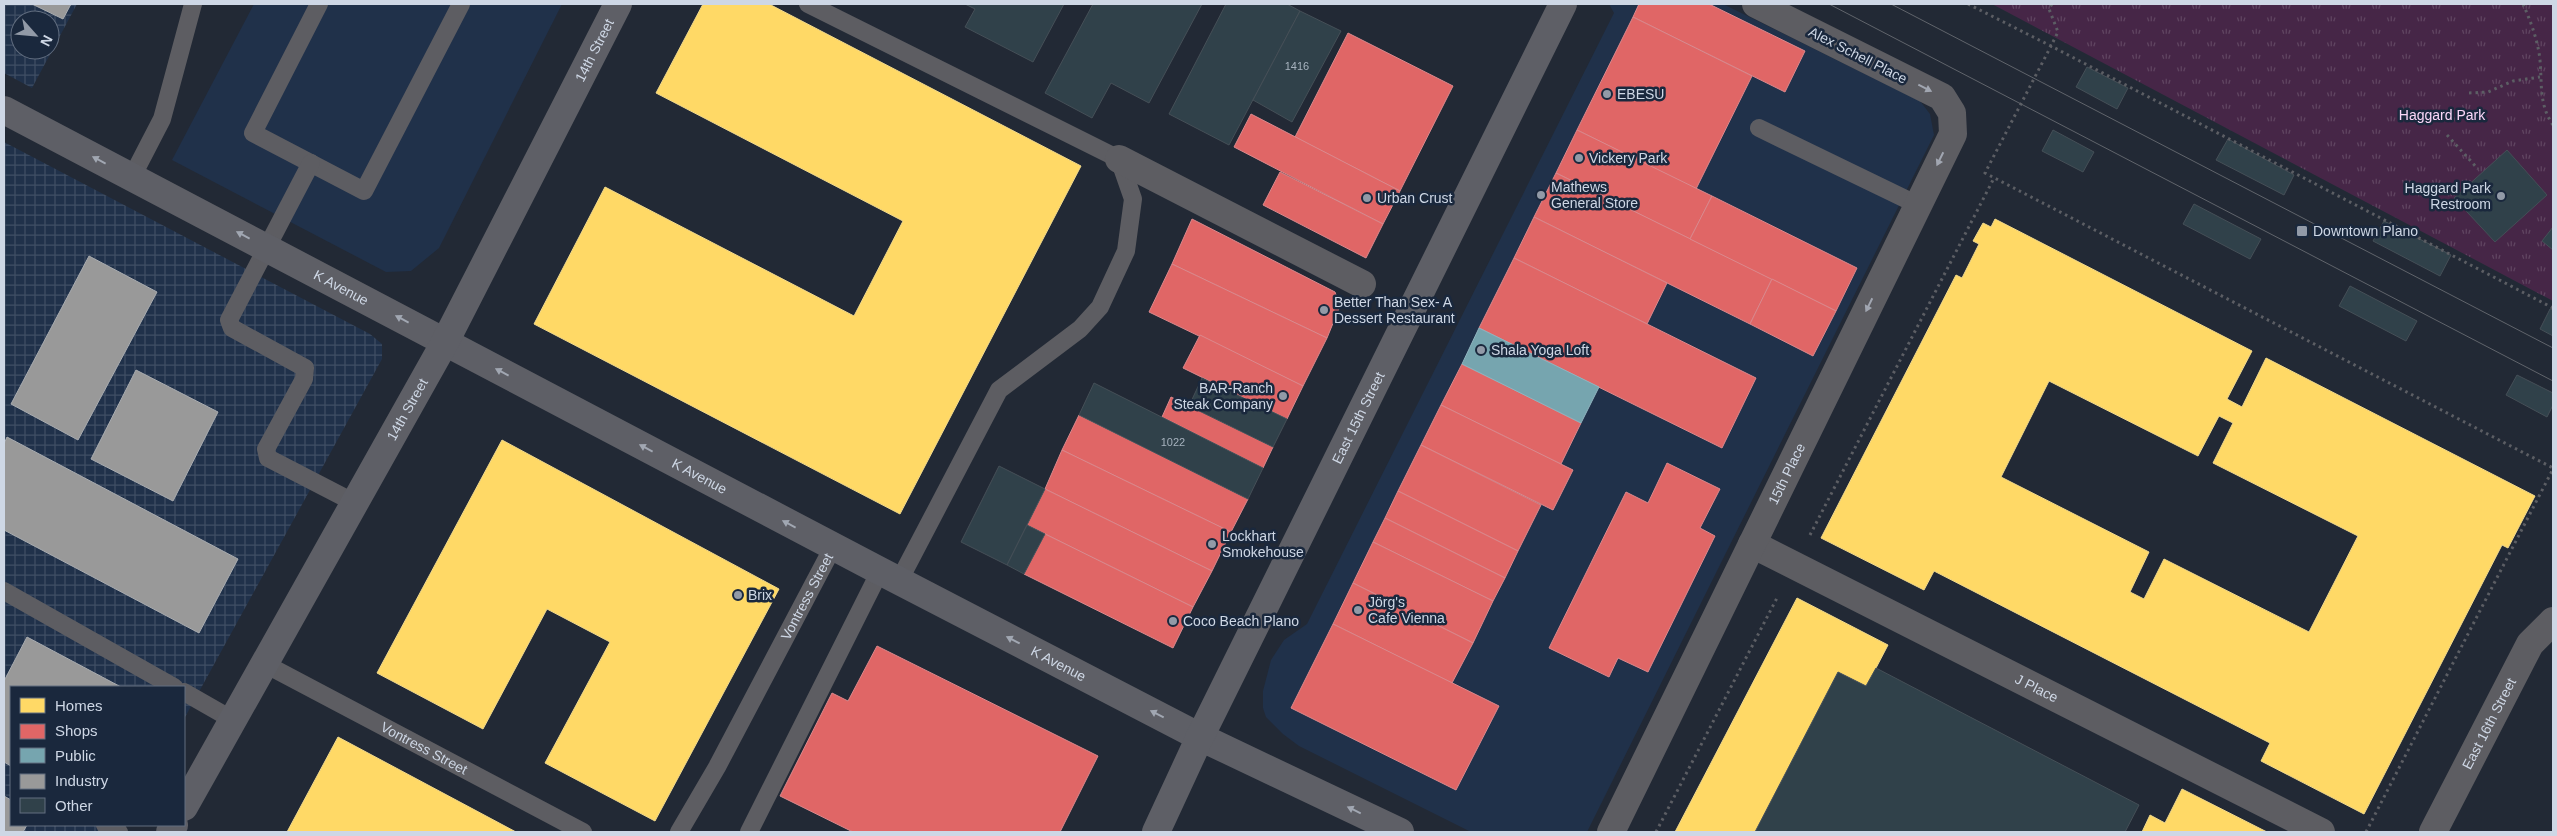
<svg xmlns="http://www.w3.org/2000/svg" width="2557" height="836" viewBox="0 0 2557 836" font-family="Arial,sans-serif">
<style>
.built{fill:#20314a}
.industrial{fill:url(#industrial-grid);fill-rule:evenodd}
.grass{fill:url(#grass-tufts)}
.homes{fill:#ffd966;stroke:#f0d88c;fill-rule:evenodd}
.shops{fill:#e06666;stroke:#db888c}
.public{fill:#76a5af;stroke:#90b4bf}
.industry{fill:#999;stroke:#a9acb0}
.building{fill:#30414a;stroke:#454f57}
.lines{fill:none;stroke-linecap:round;stroke-linejoin:round}
.path{stroke:#5c5e64;stroke-width:3;stroke-dasharray:2.5 4;stroke-linecap:butt}
.lane{stroke:#5d5d62;stroke-width:18}
.street{stroke:#5d5d62;stroke-width:28}
.secondary{stroke:#5e5f66;stroke-width:28}
.tram{stroke:#60646b;stroke-width:1}
.oneway{fill:#a1a6b1}
.oneway2{fill:#a1a7b2}
.poi-dot{fill:#929aa7;stroke:#1a283d;stroke-width:2}
.labels{text-anchor:middle;stroke-width:5;stroke-linejoin:round;paint-order:stroke}
.number-label{font-size:11px;fill:#a6b2be}
.street-label{font-size:14px;fill:#ced7e5;stroke:#1a283d}
.poi-label{font-size:14px;fill:#ced7e5;stroke:#1a283d;text-anchor:start}
.park-label{font-size:14px;fill:#fbd7f8;stroke:#1a283d}
</style>
<defs>
<pattern id="industrial-grid" width="8" height="8" patternUnits="userSpaceOnUse" patternTransform="scale(1.25)"><rect width="8" height="8" fill="#20314a"/><path d="M0 4h8M4 0v8" fill="none" stroke="#3f4e64"/></pattern>
<pattern id="grass-tufts" width="24" height="20" patternUnits="userSpaceOnUse" patternTransform="scale(1.25)"><rect width="24" height="20" fill="#462647"/><path d="M3 7l-1-3M5 7V3M7 7l1-3M15 17l-1-3M17 17v-4M19 17l1-3" fill="none" stroke="#604561"/></pattern>
</defs>
<rect width="100%" height="100%" fill="#222935"/>
<g class="built">
<polygon points="254,4 562,4 439,248 411,271 386,272 172,160"/>
<polygon points="1609,4 1723,4 1920,101 1930,114 1934,135 1587,832 1471,832 1299,746 1283,734 1266,717 1263,708 1263,691 1271,660 1284,640 1307,624 1614,13"/>
</g>
<g class="industrial">
<path d="M 4,4 L 77,4 L 32,88 L 4,73 ZM 20,20 L 50,20 L 50,50 L 20,50 Z"/>
<polygon points="4,142 370,334 382,344 382,359 184,719 184,687 11,687 11,825 126,825 122,832 4,832"/>
</g>
<polygon class="grass" points="1992,4 2553,4 2553,301"/>
<g class="homes">
<polygon points="703,4 769,4 1081,166 900,514 534,324 605,187 854,316 903,221 656,93"/>
<path d="M 1995,219 L 2252,351 L 2227,399 L 2242,407 L 2266,358 L 2535,496 L 2508,548 L 2502,545 L 2364,814 L 2261,761 L 2270,743 L 1934,571 L 1924,590 L 1821,538 L 1956,275 L 1962,278 L 1979,244 L 1973,241 L 1983,223 L 1991,227 ZM 2049,381 L 2198,456 L 2219,416 L 2233,423 L 2213,463 L 2358,536 L 2309,632 L 2164,559 L 2144,599 L 2130,592 L 2149,552 L 2001,477 Z"/>
<polygon points="502,440 779,589 655,821 545,763 610,642 547,609 483,729 377,673"/>
<polygon points="1797,598 1888,645 1876,668 1866,686 1838,672 1755,832 1675,832"/>
<polygon points="338,737 516,832 287,832"/>
<polygon points="2182,789 2267,832 2142,832 2150,815 2165,823"/>
</g>
<g class="shops">
<polygon points="1639,4 1709,4 1805,51 1785,92 1633,17"/>
<polygon points="1633,17 1752,76 1696,189 1577,130"/>
<polygon points="1348,33 1453,86 1400,191 1295,137"/>
<polygon points="1251,114 1400,191 1383,224 1234,147"/>
<polygon points="1577,130 1712,196 1690,239 1556,173"/>
<polygon points="1280,172 1383,224 1366,258 1263,205"/>
<polygon points="1556,173 1772,279 1750,324 1534,217"/>
<polygon points="1712,196 1857,268 1836,311 1690,239"/>
<polygon points="1534,217 1667,283 1647,324 1514,258"/>
<polygon points="1192,219 1335,292 1340,306 1327,338 1172,264"/>
<polygon points="1514,258 1756,378 1722,448 1479,328"/>
<polygon points="1172,264 1327,338 1303,386 1149,312"/>
<polygon points="1772,279 1836,311 1813,356 1750,324"/>
<polygon points="1200,335 1303,386 1287,419 1183,368"/>
<polygon points="1462,364 1581,423 1561,464 1441,405"/>
<polygon points="1171,397 1273,447 1263,468 1162,417"/>
<polygon points="1441,405 1573,470 1553,510 1421,445"/>
<polygon points="1079,415 1248,499 1231,532 1062,450"/>
<polygon points="1421,445 1541,505 1518,551 1398,491"/>
<polygon points="1062,450 1231,532 1212,571 1045,489"/>
<polygon points="1667,463 1720,489 1700,528 1715,536 1648,672 1618,658 1609,677 1549,648 1626,492 1648,503"/>
<polygon points="1045,489 1212,571 1193,607 1027,525"/>
<polygon points="1398,491 1518,551 1505,578 1385,518"/>
<polygon points="1385,518 1505,578 1493,601 1373,542"/>
<polygon points="1045,534 1193,607 1173,648 1024,574"/>
<polygon points="1373,542 1493,601 1473,643 1353,583"/>
<polygon points="1353,583 1473,643 1452,683 1333,624"/>
<polygon points="1333,624 1499,706 1456,790 1291,708"/>
<polygon points="877,646 1098,756 1060,832 853,832 780,796 832,693 848,701"/>
</g>
<polygon class="public" points="1479,328 1599,387 1581,423 1462,364"/>
<g class="industry">
<polygon points="32,4 71,4 63,19"/>
<polygon points="89,256 157,292 78,440 11,404"/>
<polygon points="136,370 218,412 173,501 91,459"/>
<polygon points="7,437 238,559 199,633 4,530 4,444"/>
<polygon points="27,637 121,687 11,687 11,766 4,762 4,681"/>
<polygon points="4,796 11,800 11,825 27,825 23,832 4,832"/>
</g>
<g class="building">
<polygon points="965,4 1064,4 1033,62 965,27 975,9"/>
<polygon points="1093,4 1202,4 1149,103 1111,83 1092,118 1045,93"/>
<polygon points="1226,4 1287,4 1300,11 1229,145 1169,114"/>
<polygon points="1300,11 1341,31 1292,122 1253,100"/>
<polygon points="2087,67 2128,88 2117,109 2076,87"/>
<polygon points="2053,130 2094,152 2083,172 2042,151"/>
<polygon points="2228,139 2294,175 2284,195 2216,160"/>
<polygon points="2507,150 2547,195 2495,242 2454,198"/>
<polygon points="2194,204 2261,239 2250,259 2183,224"/>
<polygon points="2384,221 2451,255 2440,276 2373,241"/>
<polygon points="2553,227 2553,250 2542,241"/>
<polygon points="2350,286 2417,321 2406,341 2339,306"/>
<polygon points="2550,309 2553,310 2553,336 2540,329"/>
<polygon points="2517,375 2553,393 2553,405 2547,417 2506,395"/>
<polygon points="1202,378 1287,419 1273,447 1189,406"/>
<polygon points="1094,383 1263,468 1248,499 1079,415"/>
<polygon points="999,466 1045,489 1007,565 961,542"/>
<polygon points="1027,525 1045,534 1024,574 1007,565"/>
<polygon points="1876,668 2139,805 2125,832 1755,832 1838,672 1866,686"/>
</g>
<g class="lines">
<g class="path">
<polyline points="1968,4 2051,46 2058,32 2049,9 2052,4"/>
<path d="M 2523,4 C 2531,22 2538,41 2540,60 C 2542,84 2539,105 2553,125"/>
<polyline points="2469,93 2488,92 2513,81 2540,77"/>
<polyline points="2447,135 2478,169"/>
<polyline points="2553,308 2051,46 1985,173 2553,468"/>
<polyline points="1810,535 1994,178"/>
<polyline points="1656,832 1778,596"/>
<polyline points="2366,832 2553,469"/>
</g>
<g class="lane">
<polyline points="319,4 253,133 364,191 461,4"/>
<polyline points="808,4 1119,159 1133,199 1126,251 1100,307 1080,329 999,390 899,581"/>
<polyline points="1759,128 1918,205"/>
<polyline points="311,163 229,320 232,328 305,368 304,379 266,449 268,458 355,503"/>
<polyline points="132,177 162,119 193,4"/>
<polyline points="4,591 174,687"/>
<path id="s1" d="M 265,664 L 583,832"/>
<polyline points="184,692 233,720"/>
<polyline points="105,825 119,832"/>
<path id="s2" d="M 679,832 L 717,767 L 833,547"/>
<polyline points="749,832 880,571"/>
</g>
<g class="street">
<polyline points="1119,159 1362,284"/>
<path id="s3" d="M 1752,544 L 2321,832"/>
<path id="s4" d="M 1611,832 L 1953,134 L 1952,113 L 1942,97 L 1756,4"/>
<path id="s5" d="M 2433,832 L 2530,644 L 2553,621"/>
</g>
<g class="secondary">
<path id="s6" d="M 4,110 L 880,571 L 1200,737 L 1400,832"/>
<path id="s7" d="M 184,807 L 445,342 L 618,4"/>
<polyline points="170,832 174,825"/>
<path id="s8" d="M 1156,832 L 1200,737 L 1563,4"/>
</g>
<g class="tram">
<polyline points="1829,4 2553,381"/>
<polyline points="1891,4 2553,348"/>
</g>
</g>
<defs><path id="oneway-solid" d="M-6-.8H1V-3.2L6.5 0L1 3.2V.8H-6Z" transform="scale(1.25)"/></defs>
<g class="oneway">
<use href="#oneway-solid" transform="translate(1925 88) rotate(27)"/>
<use href="#oneway-solid" transform="translate(1940 159) rotate(116)"/>
<use href="#oneway-solid" transform="translate(1869 305) rotate(116)"/>
</g>
<g class="oneway2">
<use href="#oneway-solid" transform="translate(99 160) rotate(-152)"/>
<use href="#oneway-solid" transform="translate(243 235) rotate(-152)"/>
<use href="#oneway-solid" transform="translate(402 319) rotate(-152)"/>
<use href="#oneway-solid" transform="translate(502 372) rotate(-152)"/>
<use href="#oneway-solid" transform="translate(646 448) rotate(-152)"/>
<use href="#oneway-solid" transform="translate(789 524) rotate(-152)"/>
<use href="#oneway-solid" transform="translate(1013 640) rotate(-153)"/>
<use href="#oneway-solid" transform="translate(1157 714) rotate(-153)"/>
<use href="#oneway-solid" transform="translate(1354 810) rotate(-154)"/>
</g>
<g class="poi-dot">
<circle cx="1607" cy="94" r="5"/>
<circle cx="1579" cy="158" r="5"/>
<circle cx="1541" cy="195" r="5"/>
<circle cx="2501" cy="196" r="5"/>
<circle cx="1367" cy="198" r="5"/>
<rect x="2296" y="225" width="12" height="12" rx="2.5"/>
<circle cx="1324" cy="310" r="5"/>
<circle cx="1481" cy="350" r="5"/>
<circle cx="1283" cy="396" r="5"/>
<circle cx="1212" cy="544" r="5"/>
<circle cx="738" cy="595" r="5"/>
<circle cx="1358" cy="610" r="5"/>
<circle cx="1173" cy="621" r="5"/>
</g>
<g class="labels">
<g class="number-label">
<text x="1297" y="70">1416</text>
<text x="1173" y="446">1022</text>
</g>
<g class="street-label">
<text dy="5" stroke="none"><textPath href="#s7" startOffset="861">14th Street</textPath></text>
<text transform="translate(1858 55) rotate(27)" y="5">Alex Schell Place</text>
<text dy="5" stroke="none"><textPath href="#s6" startOffset="381">K Avenue</textPath></text>
<text dy="5" stroke="none"><textPath href="#s7" startOffset="456">14th Street</textPath></text>
<text dy="5" stroke="none"><textPath href="#s8" startOffset="461">East 15th Street</textPath></text>
<text dy="5" stroke="none"><textPath href="#s4" startOffset="399">15th Place</textPath></text>
<text dy="5" stroke="none"><textPath href="#s6" startOffset="786">K Avenue</textPath></text>
<text dy="5" stroke="none"><textPath href="#s2" startOffset="268">Vontress Street</textPath></text>
<text dy="5" stroke="none"><textPath href="#s6" startOffset="1191">K Avenue</textPath></text>
<text dy="5" stroke="none"><textPath href="#s3" startOffset="319">J Place</textPath></text>
<text dy="5" stroke="none"><textPath href="#s5" startOffset="122">East 16th Street</textPath></text>
<text dy="5" stroke="none"><textPath href="#s1" startOffset="180">Vontress Street</textPath></text>
</g>
<g class="poi-label">
<text x="1617" y="99">EBESU</text>
<text x="1589" y="163">Vickery Park</text>
<text x="1551" y="192">Mathews<tspan x="1551" dy="16">General Store</tspan></text>
<text x="2491" y="193" text-anchor="end">Haggard Park<tspan x="2491" dy="16">Restroom</tspan></text>
<text x="1377" y="203">Urban Crust</text>
<text x="2313" y="236">Downtown Plano</text>
<text x="1334" y="307">Better Than Sex- A<tspan x="1334" dy="16">Dessert Restaurant</tspan></text>
<text x="1491" y="355">Shala Yoga Loft</text>
<text x="1273" y="393" text-anchor="end">BAR-Ranch<tspan x="1273" dy="16">Steak Company</tspan></text>
<text x="1222" y="541">Lockhart<tspan x="1222" dy="16">Smokehouse</tspan></text>
<text x="748" y="600">Brix</text>
<text x="1368" y="607">Jörg's<tspan x="1368" dy="16">Cafe Vienna</tspan></text>
<text x="1183" y="626">Coco Beach Plano</text>
</g>
<g class="park-label">
<text x="2442" y="120">Haggard Park</text>
</g>
</g>
<rect width="2557" height="836" fill="none" stroke="#ced7e5" stroke-width="10"/>
<rect x="10" y="686" width="175" height="140" fill="#1a283d" stroke="#626e80"/>
<rect x="20" y="698" width="25" height="15" fill="#ffd966" stroke="#626e80"/>
<text x="55" y="711" font-size="15" fill="#ced7e5">Homes</text>
<rect x="20" y="724" width="25" height="15" fill="#e06666" stroke="#626e80"/>
<text x="55" y="736" font-size="15" fill="#ced7e5">Shops</text>
<rect x="20" y="748" width="25" height="15" fill="#76a5af" stroke="#626e80"/>
<text x="55" y="761" font-size="15" fill="#ced7e5">Public</text>
<rect x="20" y="774" width="25" height="15" fill="#999999" stroke="#626e80"/>
<text x="55" y="786" font-size="15" fill="#ced7e5">Industry</text>
<rect x="20" y="798" width="25" height="15" fill="#30414a" stroke="#626e80"/>
<text x="55" y="811" font-size="15" fill="#ced7e5">Other</text>
<g transform="translate(35 35) rotate(117)"><circle r="24" fill="#1a283d" stroke="#626e80"/>
<path d="M0-4L9 19L0 12L-9 19Z" fill="#929aa7"/>
<text y="-8" font-size="14" font-weight="bold" text-anchor="middle" fill="#ced7e5">N</text>
</g>
</svg>
